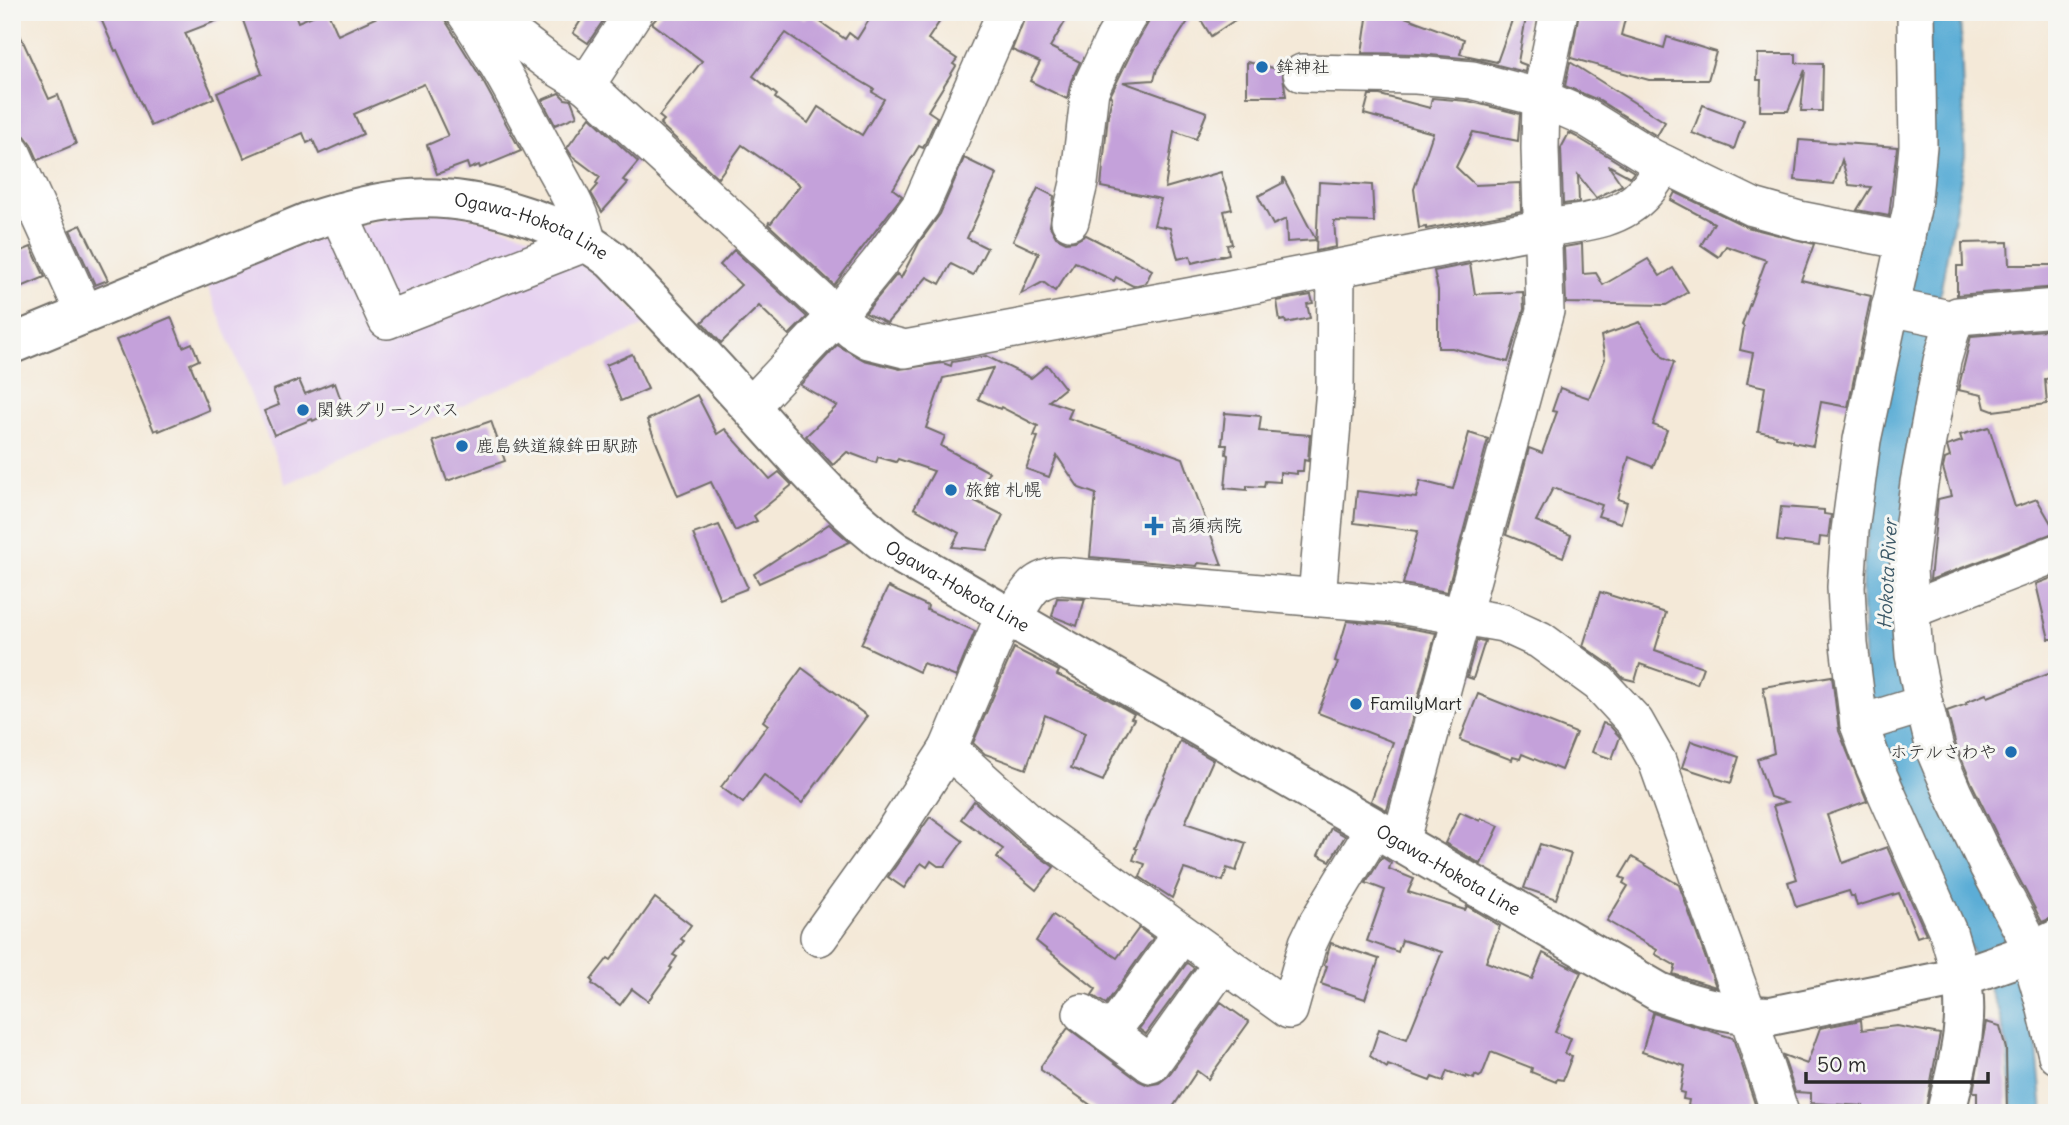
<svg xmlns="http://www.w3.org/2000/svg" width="2069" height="1125" viewBox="0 0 2069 1125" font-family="Delius,'Klee One',sans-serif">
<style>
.built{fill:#e6d2f0}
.water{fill:#5badd6;stroke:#436c80;stroke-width:2}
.building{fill:#c4a1da;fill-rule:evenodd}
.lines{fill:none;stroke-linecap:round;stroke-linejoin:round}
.minor-casing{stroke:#716e68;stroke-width:40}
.major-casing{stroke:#716e68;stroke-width:42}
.minor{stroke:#fff;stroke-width:37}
.major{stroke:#fff;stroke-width:38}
.poi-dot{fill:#1f6fb2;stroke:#f6f6f2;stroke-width:2.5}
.labels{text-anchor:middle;stroke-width:6;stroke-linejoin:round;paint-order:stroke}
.poi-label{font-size:18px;fill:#2b2b2b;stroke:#f6f6f2;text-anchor:start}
.street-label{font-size:18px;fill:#2b2b2b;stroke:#f6f6f2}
.water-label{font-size:19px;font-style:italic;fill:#3c5867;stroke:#f6f6f2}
</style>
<rect width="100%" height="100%" fill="#f6f6f2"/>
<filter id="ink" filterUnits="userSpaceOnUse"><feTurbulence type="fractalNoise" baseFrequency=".0143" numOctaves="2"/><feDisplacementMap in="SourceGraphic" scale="14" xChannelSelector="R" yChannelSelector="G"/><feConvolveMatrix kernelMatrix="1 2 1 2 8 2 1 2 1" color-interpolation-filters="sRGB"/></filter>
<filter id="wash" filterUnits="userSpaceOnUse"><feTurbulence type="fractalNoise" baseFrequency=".00686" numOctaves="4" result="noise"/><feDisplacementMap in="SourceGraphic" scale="28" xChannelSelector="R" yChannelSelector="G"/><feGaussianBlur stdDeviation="1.57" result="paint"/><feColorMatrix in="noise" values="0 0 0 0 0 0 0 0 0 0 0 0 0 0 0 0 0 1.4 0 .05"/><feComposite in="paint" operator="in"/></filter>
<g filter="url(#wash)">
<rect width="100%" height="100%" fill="#f4e9d8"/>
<polygon class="built" points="450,211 547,241 596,272 647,324 286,484 206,282 265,255 392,216"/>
<polygon class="water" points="1929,12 1960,12 1965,155 1926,372 1895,592 2022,994 2037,1048 2043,1113 2013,1113 2008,1050 1998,1009 1879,746 1865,688 1862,583"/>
<g id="blocks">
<g class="building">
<polygon points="98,12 231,12 232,15 185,33 214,98 151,126 117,50 115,51"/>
<polygon points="240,12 294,12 298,22 322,12 328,12 338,35 388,12 440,12 480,76 521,151 480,168 479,165 469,169 467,163 437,174 427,145 448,136 424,84 354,114 363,134 319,154 313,140 307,143 303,133 244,158 217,93 262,74"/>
<polygon points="586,12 609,12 588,43 573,33"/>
<path d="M 662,12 L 802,12 L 799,17 L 804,20 L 809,14 L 845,39 L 849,33 L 857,39 L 874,12 L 946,12 L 928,39 L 957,59 L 953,64 L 956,66 L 928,111 L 937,117 L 923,148 L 919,146 L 893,189 L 902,196 L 834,285 L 768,224 L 769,222 L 771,223 L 800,185 L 742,145 L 718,178 L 660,124 L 664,120 L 659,116 L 702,61 L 652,23 ZM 786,33 L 827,61 L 874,89 L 872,92 L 884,99 L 862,135 L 818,107 L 808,123 L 775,98 L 777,95 L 753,76 Z"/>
<polygon points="1027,12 1071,12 1050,47 1080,62 1071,81 1067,99 1030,81 1040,62 1012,50"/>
<polygon points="1151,12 1194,12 1157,69 1154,80 1123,82 1207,112 1196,139 1174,131 1165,188 1221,172 1232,209 1224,211 1232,244 1227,245 1229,254 1192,263 1190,256 1178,259 1170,228 1154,225 1161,199 1101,187 1108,115 1112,97 1110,96 1133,49 1148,23"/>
<polygon points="1196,12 1247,12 1211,36"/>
<polygon points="1368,12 1402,12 1402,16 1464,39 1460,54 1497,62 1515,12 1527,12 1518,62 1526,65 1525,72 1474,59 1418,54 1362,53"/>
<polygon points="1579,12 1603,12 1625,19 1621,35 1664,48 1667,37 1716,52 1708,80 1649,80 1571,58"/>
<polygon points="12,17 49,99 58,95 76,144 38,160 31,144 25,136 19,134 12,119"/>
<polygon points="1758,54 1796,54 1796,63 1823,64 1822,111 1801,111 1805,70 1788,111 1760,111 1761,80 1757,80"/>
<polygon points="1247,62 1282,70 1286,96 1247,96"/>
<polygon points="1570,62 1665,122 1657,136 1598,100 1565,86"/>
<polygon points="559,93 565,99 571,100 577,116 555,125 542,100"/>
<polygon points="1369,95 1380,95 1430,108 1432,98 1468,101 1520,114 1518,141 1473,132 1456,167 1475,185 1520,183 1521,211 1426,229 1426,227 1419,228 1414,189 1433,133 1364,114"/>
<polygon points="1703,105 1744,120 1734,149 1692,133"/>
<polygon points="590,117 638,162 623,180 628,183 602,212 591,193 598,185 596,183 600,177 572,156 567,148"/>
<polygon points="1569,133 1577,137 1634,172 1630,177 1608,165 1622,185 1596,198 1578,175 1579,202 1563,204 1561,148"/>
<polygon points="1799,140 1897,147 1889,216 1857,210 1871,187 1849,185 1842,160 1834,184 1795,180"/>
<polygon points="964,158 997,174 967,238 987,248 973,275 951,264 940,284 927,277 887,323 865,313 897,274 901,278 919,243 940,214"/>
<polygon points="1283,177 1316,240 1287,242 1286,219 1273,225 1258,196 1283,183"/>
<polygon points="1319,182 1372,185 1374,222 1334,221 1336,247 1316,251"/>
<polygon points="1038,188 1054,196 1050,226 1056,237 1066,242 1075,241 1086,235 1127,256 1152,270 1146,283 1133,286 1116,277 1114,281 1075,262 1055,291 1043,282 1021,294 1039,253 1013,241"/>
<polygon points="1675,192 1747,227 1814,244 1801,280 1871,296 1848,407 1821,402 1813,446 1792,442 1792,440 1776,437 1776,435 1758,431 1765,387 1747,383 1753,353 1740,350 1744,327 1742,325 1766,260 1726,246 1719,257 1701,245 1714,223 1671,200"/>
<polygon points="81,225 108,280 95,285 70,230"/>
<polygon points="2008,242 2009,265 2054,265 2057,287 1957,295 1957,266 1963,266 1962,243"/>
<polygon points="1582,244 1583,274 1596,273 1603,285 1648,259 1660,276 1673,268 1688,292 1666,305 1566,303 1564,247"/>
<polygon points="31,247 45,277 19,288 12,273 12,255"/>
<polygon points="734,250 807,317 789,335 759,306 721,343 702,322 741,285 720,265"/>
<polygon points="1470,264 1475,294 1523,292 1524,309 1508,362 1452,348 1438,348 1438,290 1434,271"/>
<polygon points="1311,295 1313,303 1307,304 1310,318 1286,323 1285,320 1280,321 1277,301"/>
<polygon points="171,317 183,347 192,343 199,360 190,364 209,410 159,431 158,429 154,431 116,340"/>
<polygon points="1640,322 1663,357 1674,362 1653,425 1667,430 1653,467 1629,457 1618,499 1627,502 1621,523 1598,516 1602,505 1553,488 1536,521 1571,535 1563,557 1506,535 1529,448 1542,453 1557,412 1552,411 1560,388 1589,398 1605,359 1601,336"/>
<polygon points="2057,329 2057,377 2045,379 2047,404 1993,411 1985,408 1982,395 1958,390 1971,336"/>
<polygon points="837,345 864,360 900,369 943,363 951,366 952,362 986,356 1031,378 1047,365 1065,388 1049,401 1072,409 1068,418 1183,458 1222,565 1198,563 1197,566 1090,557 1096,494 1079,488 1057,456 1049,477 1026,469 1038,437 1034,436 1038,426 1001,407 1000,409 978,399 993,368 943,378 926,428 945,436 941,446 989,472 973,500 1003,515 987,550 952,547 959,533 914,508 934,471 898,459 896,462 878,457 876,463 847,452 833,465 806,436 837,406 800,385"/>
<polygon points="632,354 648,389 621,401 606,365"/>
<polygon points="299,380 305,394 332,383 332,385 335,383 343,406 313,421 312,419 274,435 264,411 279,405 273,390"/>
<polygon points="697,395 717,434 725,429 770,479 779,472 792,485 754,516 757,521 735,531 711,482 678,496 647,420"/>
<polygon points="1225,413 1261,416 1259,431 1310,435 1308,461 1304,460 1303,471 1297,471 1297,474 1280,472 1280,482 1265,481 1264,487 1247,486 1247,490 1225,488 1228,455 1226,454 1227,445 1222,445"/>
<polygon points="491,421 505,461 447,481 433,441"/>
<polygon points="1989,427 2015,507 2037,499 2056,532 1930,580 1938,499 1951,496 1943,468 1945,459 1950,457 1947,446 1962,441 1960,435"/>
<polygon points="1469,433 1488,439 1447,592 1403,584 1418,531 1354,523 1357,491 1416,498 1420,481 1453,489"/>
<polygon points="1781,507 1824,510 1824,514 1831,515 1828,538 1820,537 1819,546 1777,541"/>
<polygon points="829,524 850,542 759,583 754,574"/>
<polygon points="719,525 747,586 746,589 720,599 693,534"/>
<polygon points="2057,576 2057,639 2049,639 2036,584"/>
<polygon points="888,587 928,606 927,610 975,631 956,677 923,663 919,672 861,644"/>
<polygon points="1600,592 1666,613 1655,650 1703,667 1697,684 1640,664 1635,681 1623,678 1612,666 1583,646"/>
<polygon points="1057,598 1085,599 1077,626 1052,616"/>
<polygon points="1347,621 1390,625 1436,633 1387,810 1371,801 1393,742 1318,713 1338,662 1335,661"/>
<polygon points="1477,640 1485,641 1473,679 1467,677"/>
<polygon points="1014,648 1059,671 1057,675 1095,692 1134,714 1131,718 1134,719 1114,755 1103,781 1071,768 1085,733 1045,715 1026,769 985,754 973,743"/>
<polygon points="802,668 867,716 802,803 764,775 743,803 721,787 768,725 763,721"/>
<polygon points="2051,673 2054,682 2057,680 2057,916 2042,922 2007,856 1972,784 1956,746 1947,711 1967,704 1966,702 1986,694 1988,697"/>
<polygon points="1832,676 1839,731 1867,801 1827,815 1843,863 1887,847 1926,934 1917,937 1899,893 1857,906 1854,896 1851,896 1849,891 1796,907 1788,882 1797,879 1773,806 1787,802 1770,797 1757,759 1774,753 1763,687"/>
<polygon points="1478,694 1576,733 1561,770 1522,754 1520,759 1513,757 1512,760 1460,740"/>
<polygon points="1603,723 1609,725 1620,737 1612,759 1592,752"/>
<polygon points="1180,741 1213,760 1185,823 1246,843 1236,871 1227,868 1223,881 1184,869 1172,898 1140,877 1145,864 1133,860 1137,849 1135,848"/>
<polygon points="1691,741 1739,757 1731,783 1682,767"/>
<polygon points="974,801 1023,845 1054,867 1036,890 997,858 1003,849 961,819"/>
<polygon points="1460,812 1480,821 1481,818 1499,826 1481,864 1445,843"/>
<polygon points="930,817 963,841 945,866 938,866 931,861 927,867 921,863 904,888 888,877"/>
<polygon points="1331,828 1345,836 1330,861 1318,855"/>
<polygon points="1540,844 1571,854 1556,899 1524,888"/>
<polygon points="1382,857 1391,863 1389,869 1414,879 1408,892 1465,910 1467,906 1500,926 1486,962 1532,979 1543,953 1581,972 1555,1032 1571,1038 1565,1054 1572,1056 1563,1080 1557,1079 1556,1082 1531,1072 1532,1068 1491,1052 1482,1075 1479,1077 1475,1075 1474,1079 1466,1076 1466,1078 1447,1071 1443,1081 1432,1077 1430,1081 1388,1065 1387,1068 1370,1056 1379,1029 1407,1039 1442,952 1402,940 1398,952 1367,941 1385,890 1366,883"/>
<polygon points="1632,857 1679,885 1716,987 1673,974 1676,966 1655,954 1657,950 1607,921 1628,886 1623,883 1625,879 1620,877"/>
<polygon points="655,898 691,925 681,939 684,941 673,955 677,957 670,967 672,968 648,1001 632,989 620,1005 592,984 593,982 591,980 608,958 611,960"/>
<polygon points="1053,915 1117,958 1139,928 1153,938 1106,1004 1092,995 1096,989 1036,941"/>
<polygon points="1331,943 1379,959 1365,999 1321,984 1327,966 1324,965"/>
<polygon points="1187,963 1194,968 1146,1034 1139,1029"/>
<polygon points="1221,1002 1249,1022 1208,1079 1197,1071 1169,1113 1102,1113 1041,1070 1041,1066 1068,1028 1139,1081 1148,1085 1159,1083 1168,1076"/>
<polygon points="1653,1013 1733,1038 1758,1113 1723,1113 1688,1106 1689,1100 1683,1099 1684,1093 1680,1092 1685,1066 1642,1052"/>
<polygon points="1861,1020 1862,1030 1897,1026 1940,1034 1925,1113 1862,1113 1863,1106 1811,1103 1811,1093 1795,1092 1783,1055 1807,1064 1820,1028"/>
<polygon points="1986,1022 2000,1026 2006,1049 2007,1113 1977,1113 1977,1092 1973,1092"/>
</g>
</g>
</g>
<g filter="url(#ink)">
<use href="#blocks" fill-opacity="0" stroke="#716e68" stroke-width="2"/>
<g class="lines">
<defs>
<g id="minor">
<path d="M 483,12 L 550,63 L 586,85 L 852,330 L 869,340 L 905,349 L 1210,293 L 1543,228 C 1580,223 1619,222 1645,192 C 1653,184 1658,173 1664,164"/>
<polyline points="1916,12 1918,146 1912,208 1862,440 1850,531 1846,587 1849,644 1859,724 1873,763 1948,932 1961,977"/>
<polyline points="1302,73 1416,75 1472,80 1541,98 1587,118 1652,158 1753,207 1799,220 1906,241"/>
<polyline points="586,85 634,12"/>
<polyline points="12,153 85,314"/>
<path d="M 338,212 L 387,320 L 587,242 C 581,212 563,184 549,158 C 522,108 497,59 465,12"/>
<polyline points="1070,221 1079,183 1090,90 1114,39 1130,12"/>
<polyline points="1890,307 1954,320 1958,316 2057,308"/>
<polyline points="750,407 836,316 879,263 921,205 1006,12"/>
<polyline points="1317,597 1335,389 1336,269"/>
<polyline points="1910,610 2057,553"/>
<polyline points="1005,614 948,749 1037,829 1289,1010 1308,943 1318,922 1375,828"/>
<path d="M 1013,618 C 1027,594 1032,578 1061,576 L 1393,604 L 1503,623 L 1540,640 L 1599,683 L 1635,722 L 1657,761 L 1748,1015 L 1780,1113"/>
<polyline points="1924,704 1936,753 1953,793 1988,866 2024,933 2045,1005 2057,1055"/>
<polyline points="1859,724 1924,704 1914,655 1908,570 1919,483 1942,361 1954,320"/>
<polyline points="1400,843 1545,311 1540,148 1541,98 1559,12"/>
<polyline points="819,937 892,835 948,749"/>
<polyline points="1082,1013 1151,1064 1223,963"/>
<polyline points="1110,1034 1182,934"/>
</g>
<g id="major">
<path id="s1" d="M 12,344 L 308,222 C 388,195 440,189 522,215 C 555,225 584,238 612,260 C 659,308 706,358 751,408 C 797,459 840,510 895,551 L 1659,992 C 1696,1006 1732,1015 1771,1016 L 1961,977 L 2024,955 L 2057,939"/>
<path d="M 1946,1113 C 1956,1068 1971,1023 1961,977"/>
</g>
</defs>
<use href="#minor" class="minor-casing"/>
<use href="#major" class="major-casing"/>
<use href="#minor" class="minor"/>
<use href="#major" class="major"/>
</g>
</g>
<g class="poi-dot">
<circle cx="1262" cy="67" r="7"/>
<circle cx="303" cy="410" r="7"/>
<circle cx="462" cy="446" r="7"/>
<circle cx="951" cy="490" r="7"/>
<path d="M1150.5 515.5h7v7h7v7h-7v7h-7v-7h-7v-7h7z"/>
<circle cx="1356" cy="704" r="7"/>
<circle cx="2011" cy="752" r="7"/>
</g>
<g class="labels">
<g class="poi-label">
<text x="1276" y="73">鉾神社</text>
<text x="317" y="416">関鉄グリーンバス</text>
<text x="476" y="452">鹿島鉄道線鉾田駅跡</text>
<text x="965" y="496">旅館 札幌</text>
<text x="1170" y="532">高須病院</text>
<text x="1370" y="710">FamilyMart</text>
<text x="1997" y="758" text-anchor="end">ホテルさわや</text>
</g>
<g class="street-label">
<text dy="6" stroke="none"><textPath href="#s1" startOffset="551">Ogawa-Hokota Line</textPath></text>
<text dy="6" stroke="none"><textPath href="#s1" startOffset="1118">Ogawa-Hokota Line</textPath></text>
<text dy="6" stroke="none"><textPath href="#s1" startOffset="1685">Ogawa-Hokota Line</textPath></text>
</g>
<g class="water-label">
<text transform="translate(1887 574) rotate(-87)" y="7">Hokota River</text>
</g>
</g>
<rect width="2069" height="1125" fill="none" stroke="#f6f6f2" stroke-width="42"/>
<path d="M1806 1072v10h182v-10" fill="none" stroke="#2b2b2b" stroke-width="3.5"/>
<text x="1817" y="1072" font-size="21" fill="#2b2b2b" stroke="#f6f6f2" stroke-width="5" paint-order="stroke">50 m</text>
</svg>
